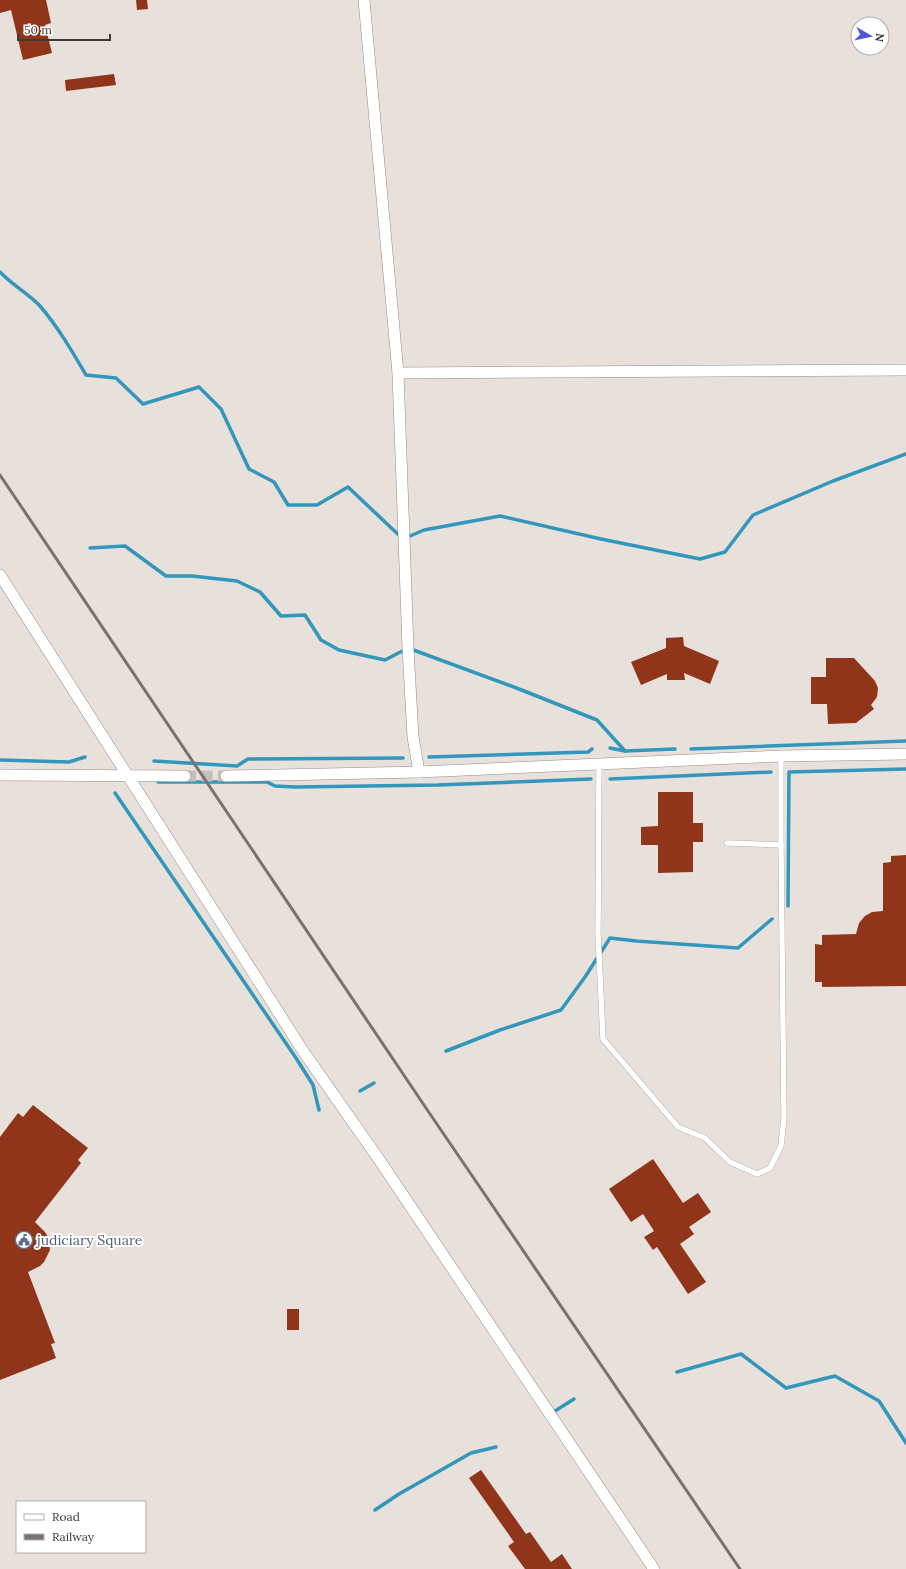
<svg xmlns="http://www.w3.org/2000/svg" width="906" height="1569" viewBox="0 0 906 1569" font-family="Lora,serif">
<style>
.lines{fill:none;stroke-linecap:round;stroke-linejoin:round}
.stream{stroke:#3297ba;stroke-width:3.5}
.building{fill:#90351a}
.street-tunnel{stroke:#c6bfba;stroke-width:11;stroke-dasharray:11 5.5;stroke-linecap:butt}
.lane-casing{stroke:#948c88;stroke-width:6}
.street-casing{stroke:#948c88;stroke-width:12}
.lane{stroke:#fff;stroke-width:5.5}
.street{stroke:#fff;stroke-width:11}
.rail{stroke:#787370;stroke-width:3}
.labels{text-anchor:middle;stroke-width:4;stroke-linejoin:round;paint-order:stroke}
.service-label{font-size:14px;fill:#4e5e75;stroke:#fff;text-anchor:start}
</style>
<rect width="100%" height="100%" fill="#e8e0db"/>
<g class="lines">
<g class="stream">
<path d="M 0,272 C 12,285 29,294 40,306 C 58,327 72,351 86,375 L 116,378 L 143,404 L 199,387 L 221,409 L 249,469 L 274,482 L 288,505 L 317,505 L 348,487 L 403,539 L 424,530 L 500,516 L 601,539 L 700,559 L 725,552 L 753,515 L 833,481 L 906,454"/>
<polyline points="90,548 125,546 166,576 192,576 237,581 260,592 281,616 305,615 321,640 339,650 385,660 408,648 514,687 597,720 625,751"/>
<polyline points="610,748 625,751 675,749"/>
<polyline points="691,749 906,741"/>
<polyline points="429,757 588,752 592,749"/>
<polyline points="0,760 69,762 85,757"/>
<polyline points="154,761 237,766 248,759 403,758"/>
<polyline points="610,779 771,772"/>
<polyline points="158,782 267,782 275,786 295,787 438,785 591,779"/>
<polyline points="115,793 296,1058 313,1085 319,1110"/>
<polyline points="788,906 789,772 906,769"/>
<polyline points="446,1051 500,1030 561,1010 585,977 610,938 636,941 738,948 772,919"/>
<polyline points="360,1091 374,1083"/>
<polyline points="677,1372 741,1354 786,1388 835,1376 879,1401 906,1443"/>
<polyline points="555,1411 574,1399"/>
<polyline points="375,1510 399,1494 471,1453 496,1447"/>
</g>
</g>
<g class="building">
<polygon points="0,0 46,0 51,23 45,25 52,53 23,60 11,10 0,13"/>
<polygon points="136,0 147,0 148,9 137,10"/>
<polygon points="114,74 116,85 66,91 65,80"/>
<polygon points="683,637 684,646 719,661 710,684 684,673 685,680 667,680 667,674 641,685 631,662 666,648 666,638"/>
<polygon points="826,658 854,658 875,681 878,688 877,697 871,705 874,709 856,723 828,724 827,704 811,704 811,677 826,677"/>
<polygon points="658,792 693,792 693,823 703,823 703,842 693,842 693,872 658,873 658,845 641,845 641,827 658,826"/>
<polygon points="906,855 906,986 822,987 822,982 815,982 815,944 822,945 822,935 856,934 859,923 865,916 872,912 883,911 883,863 891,862 891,856"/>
<polygon points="33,1105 88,1148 78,1160 81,1163 35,1222 45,1232 48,1237 50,1250 44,1262 40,1266 28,1272 55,1343 51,1344 56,1358 0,1380 0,1137 18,1113 23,1117"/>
<polygon points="653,1159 683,1203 698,1193 711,1212 689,1227 694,1234 680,1244 706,1282 688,1294 657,1247 653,1250 644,1237 654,1231 643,1214 631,1222 609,1189"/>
<rect x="287" y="1309" width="12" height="21"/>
<polygon points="481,1470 526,1534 530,1532 551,1562 562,1554 572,1569 525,1569 508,1546 514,1542 469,1478"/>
</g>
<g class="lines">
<polyline class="street-tunnel" points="185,776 226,776"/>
<defs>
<g id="lane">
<polyline points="599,764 598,933 603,1039 678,1127 705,1138 730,1162 757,1174 770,1168 781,1146 784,1117 781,845"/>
<polyline points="727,843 781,845 781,756"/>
</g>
<g id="street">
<polyline points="364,0 398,373 408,648 413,737 419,772"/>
<polyline points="398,373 906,370"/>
<polyline points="0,575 303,1051 378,1158 654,1569"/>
<polyline points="0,775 185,776"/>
<polyline points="226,776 419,772 781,756 906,754"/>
</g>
</defs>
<use href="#lane" class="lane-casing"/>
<use href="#street" class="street-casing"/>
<use href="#lane" class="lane"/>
<use href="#street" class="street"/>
<polyline class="rail" points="0,475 428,1111 740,1569"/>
</g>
<defs>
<symbol id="civic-ring" viewBox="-11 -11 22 22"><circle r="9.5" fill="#fff" stroke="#5c6f8a" stroke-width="1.5"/><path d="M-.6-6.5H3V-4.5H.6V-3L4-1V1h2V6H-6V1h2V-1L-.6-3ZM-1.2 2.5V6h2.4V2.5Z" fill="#5c6f8a"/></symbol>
</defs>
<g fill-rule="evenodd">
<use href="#civic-ring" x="14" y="1230" width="20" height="20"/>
</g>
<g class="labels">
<g class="service-label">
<text x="37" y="1245">judiciary Square</text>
</g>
</g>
<rect x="16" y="1501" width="130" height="52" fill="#ffffff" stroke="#b1b0af"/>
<rect x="24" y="1514" width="20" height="6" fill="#ffffff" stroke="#b1b0af"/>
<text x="52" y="1521" font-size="12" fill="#3c3937">Road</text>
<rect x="24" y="1534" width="20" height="6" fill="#787370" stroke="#b1b0af"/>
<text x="52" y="1541" font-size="12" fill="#3c3937">Railway</text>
<g transform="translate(870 36) rotate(99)"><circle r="19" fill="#ffffff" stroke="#b1b0af"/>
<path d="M0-3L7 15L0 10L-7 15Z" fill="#5158ce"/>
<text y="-6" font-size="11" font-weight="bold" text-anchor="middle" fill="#3c3937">N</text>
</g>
<path d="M18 34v6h92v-6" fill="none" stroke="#3c3937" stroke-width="2"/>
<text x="24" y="34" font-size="12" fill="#3c3937" stroke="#ffffff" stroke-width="3" paint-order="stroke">50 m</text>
</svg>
